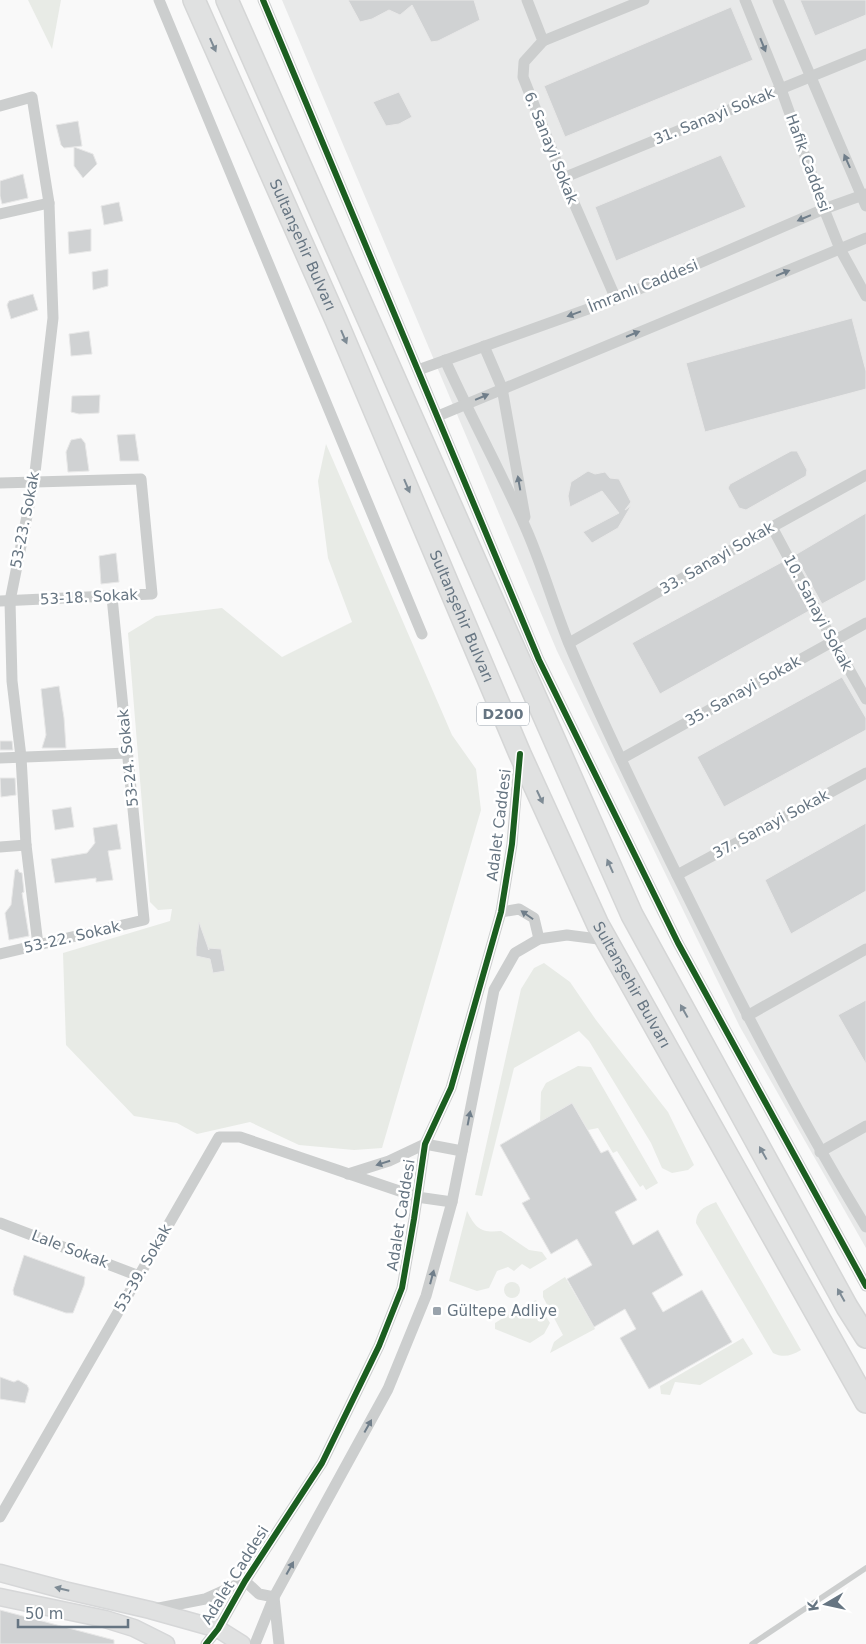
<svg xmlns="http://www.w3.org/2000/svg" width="866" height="1644" viewBox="0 0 866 1644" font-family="'DejaVu Sans',sans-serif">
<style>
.built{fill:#e8e9e9}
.green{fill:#e8ebe6}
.building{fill:#d0d2d3;stroke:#e8e8e8}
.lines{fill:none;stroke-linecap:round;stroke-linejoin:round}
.secondary-casing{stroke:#d6d7d8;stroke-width:19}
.highway-casing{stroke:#d5d6d6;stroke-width:24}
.lane{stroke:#cccece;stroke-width:5.5}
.street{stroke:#cccece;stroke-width:11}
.secondary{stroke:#e0e1e1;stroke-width:16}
.highway{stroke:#e0e1e1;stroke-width:21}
.cycleway-casing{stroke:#fff;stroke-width:9}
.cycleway{stroke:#1b5e20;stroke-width:6}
.oneway{fill:#7e8b95}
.oneway2{fill:#707e8a}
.poi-dot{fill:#99a3ac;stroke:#fff;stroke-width:2}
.labels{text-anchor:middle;stroke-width:5;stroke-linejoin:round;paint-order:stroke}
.shield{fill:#fff;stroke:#949ea8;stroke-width:1}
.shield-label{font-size:14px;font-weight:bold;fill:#667582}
.street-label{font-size:15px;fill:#667582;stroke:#fff}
.poi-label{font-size:15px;fill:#667582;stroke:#fff;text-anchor:start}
</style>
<rect width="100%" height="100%" fill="#f9f9f9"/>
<polygon class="built" points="282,0 866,0 866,1248 740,1027 557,651"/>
<g class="green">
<polygon points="28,0 61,0 52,49"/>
<polygon points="326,444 452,735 476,769 481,810 382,1148 354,1150 299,1145 250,1122 197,1134 177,1123 134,1116 66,1045 63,953 170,921 172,909 158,910 150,902 128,633 156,616 222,608 282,657 352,622 328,558 318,481"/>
<polygon points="544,963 570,982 596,1020 668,1112 694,1165 688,1170 672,1173 662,1168 651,1143 589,1041 579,1031 514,1068 482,1196 475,1195 521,989 534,968"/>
<polygon points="578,1066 591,1067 658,1183 646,1190 643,1185 640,1187 617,1151 613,1153 598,1128 588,1130 572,1103 540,1122 541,1092 546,1083"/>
<path d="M 716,1202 L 801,1350 C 791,1356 783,1358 773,1353 L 696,1223 C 697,1209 705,1207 716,1202 Z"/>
<path d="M 467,1211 C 476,1229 481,1233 501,1231 L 529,1250 L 542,1252 L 547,1259 L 530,1269 L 522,1264 L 514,1271 L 508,1267 L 497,1271 L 489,1288 L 477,1291 L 449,1281 Z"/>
<polygon points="565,1277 595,1329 550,1353 554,1342 563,1335 543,1297 543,1291"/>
<circle cx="512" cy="1290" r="8"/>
<polygon points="536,1300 550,1323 544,1334 530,1343 495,1329 495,1323 513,1312 520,1317 524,1316 529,1310 528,1304"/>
<polygon points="743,1338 753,1354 700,1385 675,1382 670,1395 661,1394 660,1386"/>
</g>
<g class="building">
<polygon points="348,0 474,0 480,20 438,41 431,42 412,5 400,15 389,10 372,19 360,22"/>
<polygon points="800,0 866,0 866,15 815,36"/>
<polygon points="731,7 753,60 565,137 544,86"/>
<polygon points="399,92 412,117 399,124 386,126 373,102"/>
<polygon points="78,121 82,146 64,148 61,145 56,125"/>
<polygon points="74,147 93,154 97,164 83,178 74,166"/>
<polygon points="721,155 746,207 616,261 595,207"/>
<polygon points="23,174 28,198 2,204 0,196 0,181"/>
<polygon points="119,202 123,221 104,225 101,206"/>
<polygon points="91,229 91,251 69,254 68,232"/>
<polygon points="108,269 108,286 93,290 92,272"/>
<polygon points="33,294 38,310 11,319 7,305 9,301"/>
<polygon points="852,318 866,371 866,389 705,432 686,363"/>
<polygon points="89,331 92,354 71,356 69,334"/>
<polygon points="100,395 99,413 79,414 71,412 72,396"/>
<polygon points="135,434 139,461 120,461 117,435"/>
<polygon points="81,438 85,443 89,471 68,472 66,452 71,440"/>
<polygon points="791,451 797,451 807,470 806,476 746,510 739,508 728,488 730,484"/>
<polygon points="588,471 595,474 605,472 610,478 619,479 631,502 625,510 631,506 618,528 592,543 583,532 619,513 602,491 570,507 568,496 571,482"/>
<polygon points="866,513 866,580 822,604 795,555"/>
<polygon points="116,553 119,582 101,584 99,556"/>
<polygon points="782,562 809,611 660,694 632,643"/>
<polygon points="842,677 866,718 866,730 724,807 697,757"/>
<polygon points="59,686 64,718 66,748 42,748 46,735 41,689"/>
<polygon points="0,741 12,741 13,750 0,750"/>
<polygon points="0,778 15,778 16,795 1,797"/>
<polygon points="71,807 74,827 55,830 52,810"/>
<polygon points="866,823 866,891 791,934 765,880"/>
<polygon points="117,824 121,849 108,851 113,880 96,882 96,878 55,883 51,859 87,853 95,843 93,828"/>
<polygon points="18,869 19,872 22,873 24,892 22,893 29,936 9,940 5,913 11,905 15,870"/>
<polygon points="199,922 209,950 208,948 221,949 225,971 213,973 210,959 196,956 196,948"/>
<polygon points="866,1000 866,1064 838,1015"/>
<polygon points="572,1103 601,1153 608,1150 637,1200 615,1212 633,1245 658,1230 683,1275 652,1293 663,1312 702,1290 732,1342 649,1389 620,1338 636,1329 625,1309 594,1327 567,1279 592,1265 577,1239 551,1254 522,1203 530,1199 500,1145"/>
<polygon points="24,1255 85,1277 84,1285 73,1313 66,1313 14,1295 13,1290"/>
<polygon points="0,1377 14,1382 18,1380 27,1385 29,1389 25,1403 0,1399"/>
<polygon points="0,1610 114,1640 114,1644 0,1644"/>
</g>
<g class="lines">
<defs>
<g id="secondary">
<polyline points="0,1573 64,1590 150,1610 218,1629 242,1644"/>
<polyline points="0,1597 105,1619 134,1628 166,1644"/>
</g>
<g id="highway">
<path id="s1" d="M 194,0 L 336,320 L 520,754 L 598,925 L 866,1402"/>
<polyline points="227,0 632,915 847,1307 866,1337"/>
</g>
</defs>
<use href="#secondary" class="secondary-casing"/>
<use href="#highway" class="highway-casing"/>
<polyline class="lane" points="752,1644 866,1568"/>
<g class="street">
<polyline points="159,0 422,634"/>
<polyline points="263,0 539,660 678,943 866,1286"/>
<polyline points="527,0 543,41 524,62 523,77 563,178 616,299"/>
<polyline points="745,0 781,89 824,209 840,249 866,296"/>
<polyline points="778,0 866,206"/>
<polyline points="543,41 644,0"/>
<polyline points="0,106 32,97 49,203 53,318 34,481 10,601 12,681 21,757 26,845 38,945"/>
<polyline points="563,178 866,54"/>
<polyline points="0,214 49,203"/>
<polyline points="484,346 502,388 525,517"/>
<path d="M 445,360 C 471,418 502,473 527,531 C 543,568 554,607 569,644 C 606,731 647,815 689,899 C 744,1011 801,1121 866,1227"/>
<polyline points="418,370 616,299 824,209 866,194"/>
<polyline points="438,416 866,238"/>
<polyline points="0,483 141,479 152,594 0,601"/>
<polyline points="772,527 833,641 866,699"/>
<polyline points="569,643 772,527 866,475"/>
<polyline points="0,758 128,753"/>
<polyline points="621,759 866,623"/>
<polyline points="0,847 26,845"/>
<polyline points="677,875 866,773"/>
<polyline points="501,912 519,909 534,918 539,939"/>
<polyline points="0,954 144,920 112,597"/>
<polyline points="747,1016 866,949"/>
<polyline points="820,1152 866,1126"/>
<polyline points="348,1174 389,1161 425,1144 462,1151"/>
<polyline points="0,1223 139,1276"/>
<polyline points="0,1517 219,1137 240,1137 417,1197 452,1202"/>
<polyline points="154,1609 205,1599 245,1581 259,1594 274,1597 279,1644"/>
<polyline points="206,1644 218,1629 245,1581 322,1463 379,1346 402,1288 414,1219 425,1144 451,1088 501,912 512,844 519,760"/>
<polyline points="255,1644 274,1597 388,1389 426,1296 452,1202 494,990 515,953 539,939 567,935 606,940"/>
</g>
<use href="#secondary" class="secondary"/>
<use href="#highway" class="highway"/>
<defs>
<g id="cycleway">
<polyline points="263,0 539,660 678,943 866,1286"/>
<polyline points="206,1644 218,1629 245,1581 322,1463 379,1346 402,1288 414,1219 425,1144 451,1088 501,912 512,844 520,754"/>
</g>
</defs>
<use href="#cycleway" class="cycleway-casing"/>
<use href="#cycleway" class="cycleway"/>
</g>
<defs><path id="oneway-solid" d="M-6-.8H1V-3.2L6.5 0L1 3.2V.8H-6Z" transform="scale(1.25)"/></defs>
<g class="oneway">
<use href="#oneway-solid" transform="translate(213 45) rotate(66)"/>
<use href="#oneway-solid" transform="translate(344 337) rotate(67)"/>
<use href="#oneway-solid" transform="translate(407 486) rotate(67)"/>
<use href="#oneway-solid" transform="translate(540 797) rotate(65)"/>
<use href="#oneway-solid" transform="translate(610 866) rotate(-114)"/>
<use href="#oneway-solid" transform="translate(684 1011) rotate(-119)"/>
<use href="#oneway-solid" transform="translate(763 1153) rotate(-119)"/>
<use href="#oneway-solid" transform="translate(841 1295) rotate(-119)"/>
<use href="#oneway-solid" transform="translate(62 1589) rotate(-166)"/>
</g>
<g class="oneway2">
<use href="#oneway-solid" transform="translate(763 45) rotate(68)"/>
<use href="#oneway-solid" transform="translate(847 161) rotate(-114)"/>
<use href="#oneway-solid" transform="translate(804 218) rotate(157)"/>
<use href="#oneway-solid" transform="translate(783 273) rotate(-22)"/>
<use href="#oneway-solid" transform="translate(574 314) rotate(160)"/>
<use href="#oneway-solid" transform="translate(633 334) rotate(-22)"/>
<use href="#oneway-solid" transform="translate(482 397) rotate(-23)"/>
<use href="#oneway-solid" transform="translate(519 483) rotate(-100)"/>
<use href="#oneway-solid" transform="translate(527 915) rotate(-145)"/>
<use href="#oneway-solid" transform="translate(469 1118) rotate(-79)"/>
<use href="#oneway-solid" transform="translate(383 1163) rotate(162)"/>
<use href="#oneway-solid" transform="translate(432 1277) rotate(-75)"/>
<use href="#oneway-solid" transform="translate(368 1426) rotate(-61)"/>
<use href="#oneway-solid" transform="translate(290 1568) rotate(-61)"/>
</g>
<rect class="poi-dot" x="432" y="1306" width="10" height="10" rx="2.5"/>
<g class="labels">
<rect class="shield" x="477" y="702.5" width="52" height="23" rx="4"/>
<g class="shield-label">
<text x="503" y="719">D200</text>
</g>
<g class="street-label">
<text transform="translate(714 116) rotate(-22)" y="5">31. Sanayi Sokak</text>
<text transform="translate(551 148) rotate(68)" y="5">6. Sanayi Sokak</text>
<text transform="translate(808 163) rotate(70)" y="5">Hafik Caddesi</text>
<text dy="5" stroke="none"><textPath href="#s1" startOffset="268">Sultanşehir Bulvarı</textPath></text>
<text transform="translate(643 286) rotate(-22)" y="5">İmranlı Caddesi</text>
<text transform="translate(25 520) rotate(-79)" y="5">53-23. Sokak</text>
<text transform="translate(717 558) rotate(-30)" y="5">33. Sanayi Sokak</text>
<text transform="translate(89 597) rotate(-3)" y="5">53-18. Sokak</text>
<text transform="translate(818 613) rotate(62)" y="5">10. Sanayi Sokak</text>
<text dy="5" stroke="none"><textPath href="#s1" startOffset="672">Sultanşehir Bulvarı</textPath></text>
<text transform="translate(743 691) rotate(-29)" y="5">35. Sanayi Sokak</text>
<text transform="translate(128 758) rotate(-96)" y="5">53-24. Sokak</text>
<text transform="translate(771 824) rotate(-28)" y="5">37. Sanayi Sokak</text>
<text transform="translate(499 825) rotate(-83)" y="5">Adalet Caddesi</text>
<text transform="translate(72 937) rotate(-13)" y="5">53-22. Sokak</text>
<text dy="5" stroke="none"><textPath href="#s1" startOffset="1078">Sultanşehir Bulvarı</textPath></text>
<text transform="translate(401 1215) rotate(-81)" y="5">Adalet Caddesi</text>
<text transform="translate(70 1249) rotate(21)" y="5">Lale Sokak</text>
<text transform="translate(143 1268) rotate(-60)" y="5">53-39. Sokak</text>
<text transform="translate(235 1575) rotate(-58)" y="5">Adalet Caddesi</text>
</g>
<g class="poi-label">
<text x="447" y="1316">Gültepe Adliye</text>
</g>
</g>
<g transform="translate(826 1604) rotate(261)" stroke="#ffffff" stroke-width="4" paint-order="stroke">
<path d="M0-4L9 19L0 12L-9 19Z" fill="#667582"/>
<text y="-8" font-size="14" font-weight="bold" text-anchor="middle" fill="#667582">K</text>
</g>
<path d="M18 1619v8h110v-8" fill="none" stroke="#667582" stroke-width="2.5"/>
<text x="25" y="1619" font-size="15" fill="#667582" stroke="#ffffff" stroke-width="4" paint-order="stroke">50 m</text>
</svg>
